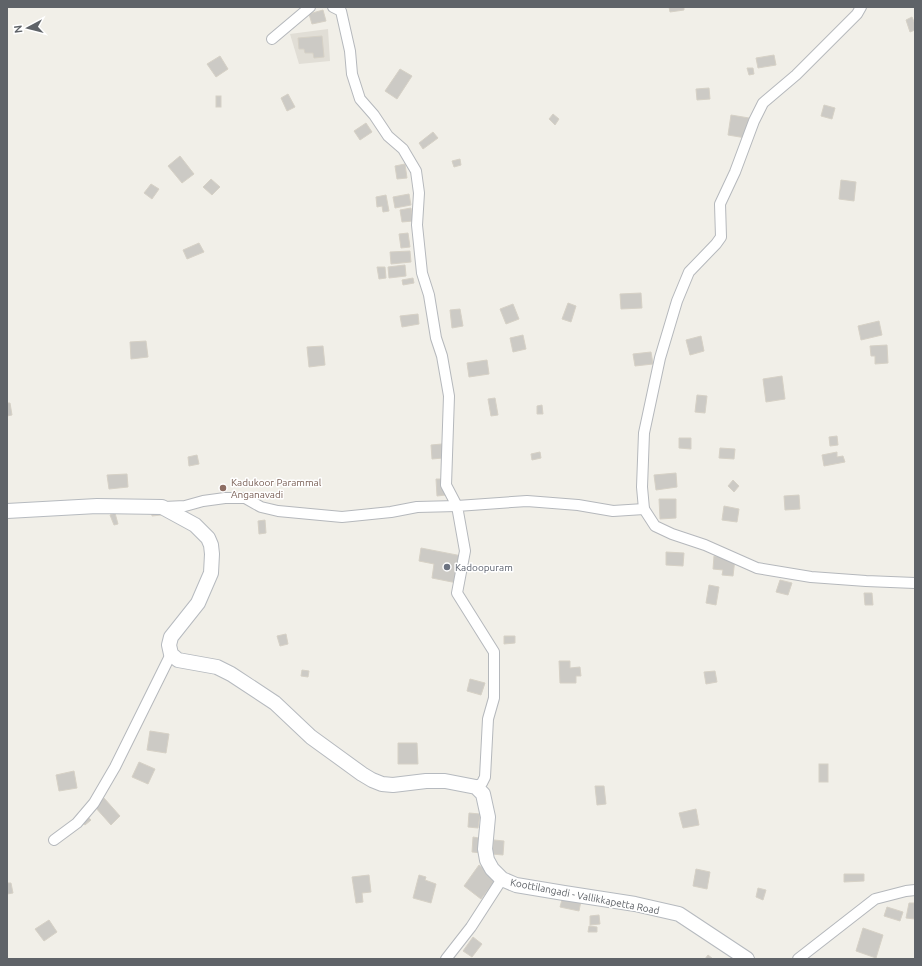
<svg xmlns="http://www.w3.org/2000/svg" width="922" height="966" viewBox="0 0 922 966" font-family="Ubuntu,sans-serif">
<style>
.education{fill:#e1ded6}
.building{fill:#cccac5;stroke:#d6d1c6}
.lines{fill:none;stroke-linecap:round;stroke-linejoin:round}
.minor-casing{stroke:#b5b8bc;stroke-width:12}
.secondary-casing{stroke:#b6babf;stroke-width:16}
.minor{stroke:#fff;stroke-width:10}
.secondary{stroke:#fff;stroke-width:14}
.education-dot{fill:#8d6e63;stroke:#fff;stroke-width:1.5}
.worship-dot{fill:#6b7280;stroke:#fff;stroke-width:1.5}
.labels{text-anchor:middle;stroke-width:3;stroke-linejoin:round;paint-order:stroke}
.education-label{font-size:10px;fill:#785e54;stroke:#fff;text-anchor:start}
.worship-label{font-size:10px;fill:#5b616d;stroke:#fff;text-anchor:start}
.street-label{font-size:10px;fill:#5f6368;stroke:#fff}
</style>
<rect width="100%" height="100%" fill="#f1efe8"/>
<polygon class="education" points="328,29 330,61 299,64 290,34"/>
<g class="building">
<polygon points="669,7 684,7 684,10 670,12"/>
<polygon points="323,10 326,21 312,24 309,14"/>
<polygon points="912,17 915,24 915,30 910,32 906,20"/>
<polygon points="322,36 324,57 314,58 313,53 305,53 304,49 299,49 298,38"/>
<polygon points="774,55 776,65 758,68 756,58"/>
<polygon points="220,56 228,69 216,77 207,64"/>
<polygon points="747,68 753,68 754,74 749,75"/>
<polygon points="400,69 412,76 397,99 385,91"/>
<polygon points="709,88 710,99 697,100 696,89"/>
<polygon points="288,94 295,107 287,111 281,98"/>
<rect x="216" y="96" width="5" height="11"/>
<polygon points="824,105 835,108 832,119 821,116"/>
<polygon points="553,114 559,119 555,125 549,119"/>
<polygon points="731,115 749,118 746,138 728,135"/>
<polygon points="366,123 372,132 360,140 354,131"/>
<polygon points="433,132 438,138 423,149 419,143"/>
<polygon points="180,156 194,174 182,183 168,166"/>
<polygon points="460,159 461,165 454,167 452,161"/>
<polygon points="405,164 407,178 397,179 395,166"/>
<polygon points="211,179 220,187 212,195 203,187"/>
<polygon points="841,180 856,182 854,201 839,199"/>
<polygon points="151,184 159,189 152,199 144,193"/>
<polygon points="409,194 411,205 395,208 393,197"/>
<polygon points="386,195 389,211 383,212 382,206 377,207 376,197"/>
<polygon points="411,208 413,221 402,222 400,210"/>
<polygon points="408,233 410,247 401,248 399,234"/>
<polygon points="199,243 204,252 187,259 183,250"/>
<polygon points="410,251 411,262 391,264 390,252"/>
<polygon points="405,265 406,276 389,278 388,267"/>
<polygon points="377,267 385,267 386,278 379,279"/>
<polygon points="413,278 414,283 403,285 402,280"/>
<polygon points="641,293 642,308 621,309 620,294"/>
<polygon points="568,303 576,306 571,322 562,319"/>
<polygon points="513,304 519,319 506,324 500,309"/>
<polygon points="460,309 463,326 452,328 450,310"/>
<polygon points="418,314 419,324 402,327 400,316"/>
<polygon points="879,321 882,335 861,340 858,326"/>
<polygon points="523,335 526,349 513,352 510,338"/>
<polygon points="701,336 704,351 690,355 686,340"/>
<polygon points="146,341 148,357 131,359 130,342"/>
<polygon points="887,345 888,363 875,364 875,356 871,356 870,346"/>
<polygon points="323,346 325,365 309,367 307,347"/>
<polygon points="651,352 653,364 635,366 633,354"/>
<polygon points="487,360 489,374 469,377 467,363"/>
<polygon points="782,376 785,399 766,402 763,379"/>
<polygon points="697,395 707,396 705,413 695,412"/>
<polygon points="495,398 498,415 491,416 488,399"/>
<polygon points="7,403 10,403 12,415 7,416"/>
<polygon points="542,405 543,414 537,414 537,406"/>
<polygon points="837,436 838,445 830,446 829,437"/>
<polygon points="679,438 691,438 691,449 679,448"/>
<polygon points="442,444 443,458 432,459 431,445"/>
<polygon points="720,448 735,449 734,459 719,458"/>
<polygon points="540,452 541,458 532,460 531,454"/>
<polygon points="837,452 837,457 843,456 845,462 824,466 822,455"/>
<polygon points="197,455 199,464 189,466 188,457"/>
<polygon points="676,473 677,487 656,490 654,475"/>
<polygon points="127,474 128,487 109,489 107,475"/>
<polygon points="436,479 445,479 446,495 437,496"/>
<polygon points="733,480 739,486 734,492 728,486"/>
<polygon points="799,495 800,509 785,510 784,496"/>
<polygon points="659,499 676,499 676,518 660,519"/>
<polygon points="724,506 739,509 737,522 722,520"/>
<polygon points="161,507 161,515 152,516 151,508"/>
<polygon points="115,513 118,524 114,525 110,515"/>
<polygon points="265,520 266,533 259,534 258,521"/>
<polygon points="421,548 462,556 457,583 432,578 434,564 419,561"/>
<polygon points="666,552 684,553 683,566 666,565"/>
<polygon points="714,556 735,559 733,576 722,575 723,570 713,569"/>
<polygon points="780,580 792,583 788,595 776,592"/>
<polygon points="709,585 719,587 716,605 706,603"/>
<polygon points="864,593 872,593 873,605 865,605"/>
<polygon points="286,634 288,644 280,646 277,636"/>
<polygon points="504,636 515,636 515,643 504,644"/>
<polygon points="559,661 570,661 570,668 580,667 581,676 576,676 576,683 560,683"/>
<polygon points="302,670 309,671 308,677 301,676"/>
<polygon points="715,671 717,682 706,684 704,672"/>
<polygon points="470,679 485,683 481,695 467,691"/>
<polygon points="150,731 169,734 166,753 147,750"/>
<polygon points="398,743 417,743 418,764 398,764"/>
<polygon points="139,762 155,769 148,784 132,777"/>
<rect x="819" y="764" width="9" height="18"/>
<polygon points="74,771 77,788 59,791 56,775"/>
<polygon points="595,786 604,786 606,804 597,805"/>
<polygon points="104,798 120,816 111,825 95,807"/>
<polygon points="696,809 699,825 683,828 679,813"/>
<polygon points="469,813 480,814 478,828 468,827"/>
<polygon points="86,815 91,820 85,825 80,821"/>
<polygon points="473,837 484,839 482,853 472,852"/>
<polygon points="494,840 504,841 503,855 492,854"/>
<polygon points="479,865 497,878 481,899 464,886"/>
<polygon points="696,869 710,872 707,889 693,886"/>
<polygon points="844,874 864,874 864,881 844,882"/>
<polygon points="369,875 371,892 362,893 363,902 356,903 352,877"/>
<polygon points="419,875 426,877 425,880 436,884 431,903 413,898"/>
<polygon points="7,883 11,883 13,893 7,894"/>
<polygon points="758,888 766,890 763,900 756,897"/>
<polygon points="563,896 581,901 579,911 560,907"/>
<polygon points="909,903 915,903 915,919 906,918"/>
<polygon points="887,907 903,912 900,921 884,916"/>
<polygon points="599,915 600,924 590,925 590,916"/>
<polygon points="49,920 57,932 44,941 35,929"/>
<polygon points="589,926 597,927 597,932 588,932"/>
<polygon points="863,928 883,935 876,958 856,951"/>
<polygon points="473,937 482,944 472,957 463,951"/>
<polygon points="708,955 713,959 705,959"/>
</g>
<g class="lines">
<defs>
<g id="minor">
<polyline points="861,7 857,14 796,75 763,103 754,121 735,172 720,204 721,237 716,244 689,272 677,301 660,358 644,433 642,487 644,509 655,526 672,534 705,545 757,568 811,577 866,581 915,583"/>
<polyline points="272,39 310,7"/>
<polyline points="164,507 185,506 203,501 225,498 245,498 261,507 278,511 342,517 391,512 417,507 457,506 446,485 449,396 442,356 436,338 429,295 422,273 417,225 419,193 416,171 403,149 388,136 374,115 360,99 352,74 350,51 341,11 333,7"/>
<polyline points="476,787 482,783 485,777 488,719 494,698 494,652 457,593 465,551 457,506 527,501 578,505 613,511 644,509"/>
<polyline points="54,840 77,823 94,803 115,767 171,654"/>
<polyline points="446,959 471,927 502,879"/>
<polyline points="798,959 875,899 906,891 915,890"/>
</g>
<polyline id="secondary" points="7,511 97,506 162,507 195,525 208,538 211,545 212,554 211,573 198,603 171,637 169,645 171,654 178,660 217,667 231,674 275,703 311,737 362,774 372,780 382,784 393,785 426,781 445,781 476,787 483,794 488,817 485,849 487,860 492,869 502,879 516,885 564,893 635,904 679,914 747,959"/>
</defs>
<use href="#minor" class="minor-casing"/>
<use href="#secondary" class="secondary-casing"/>
<use href="#minor" class="minor"/>
<use href="#secondary" class="secondary"/>
</g>
<circle class="education-dot" cx="223" cy="488" r="4"/>
<circle class="worship-dot" cx="447" cy="567" r="4"/>
<g class="labels">
<g class="education-label">
<text x="231" y="486">Kadukoor Parammal<tspan x="231" dy="12">Anganavadi</tspan></text>
</g>
<g class="worship-label">
<text x="455" y="571">Kadoopuram</text>
</g>
<g class="street-label">
<text transform="translate(585 896) rotate(11)" y="4">Koottilangadi - Vallikkapetta Road</text>
</g>
</g>
<rect width="922" height="966" fill="none" stroke="#5f6368" stroke-width="16"/>
<g transform="translate(28 28) rotate(263)" stroke="#ffffff" stroke-width="3" paint-order="stroke">
<path d="M0-3L7 15L0 10L-7 15Z" fill="#5f6368"/>
<text y="-6" font-size="11" font-weight="bold" text-anchor="middle" fill="#5f6368">N</text>
</g>
</svg>
